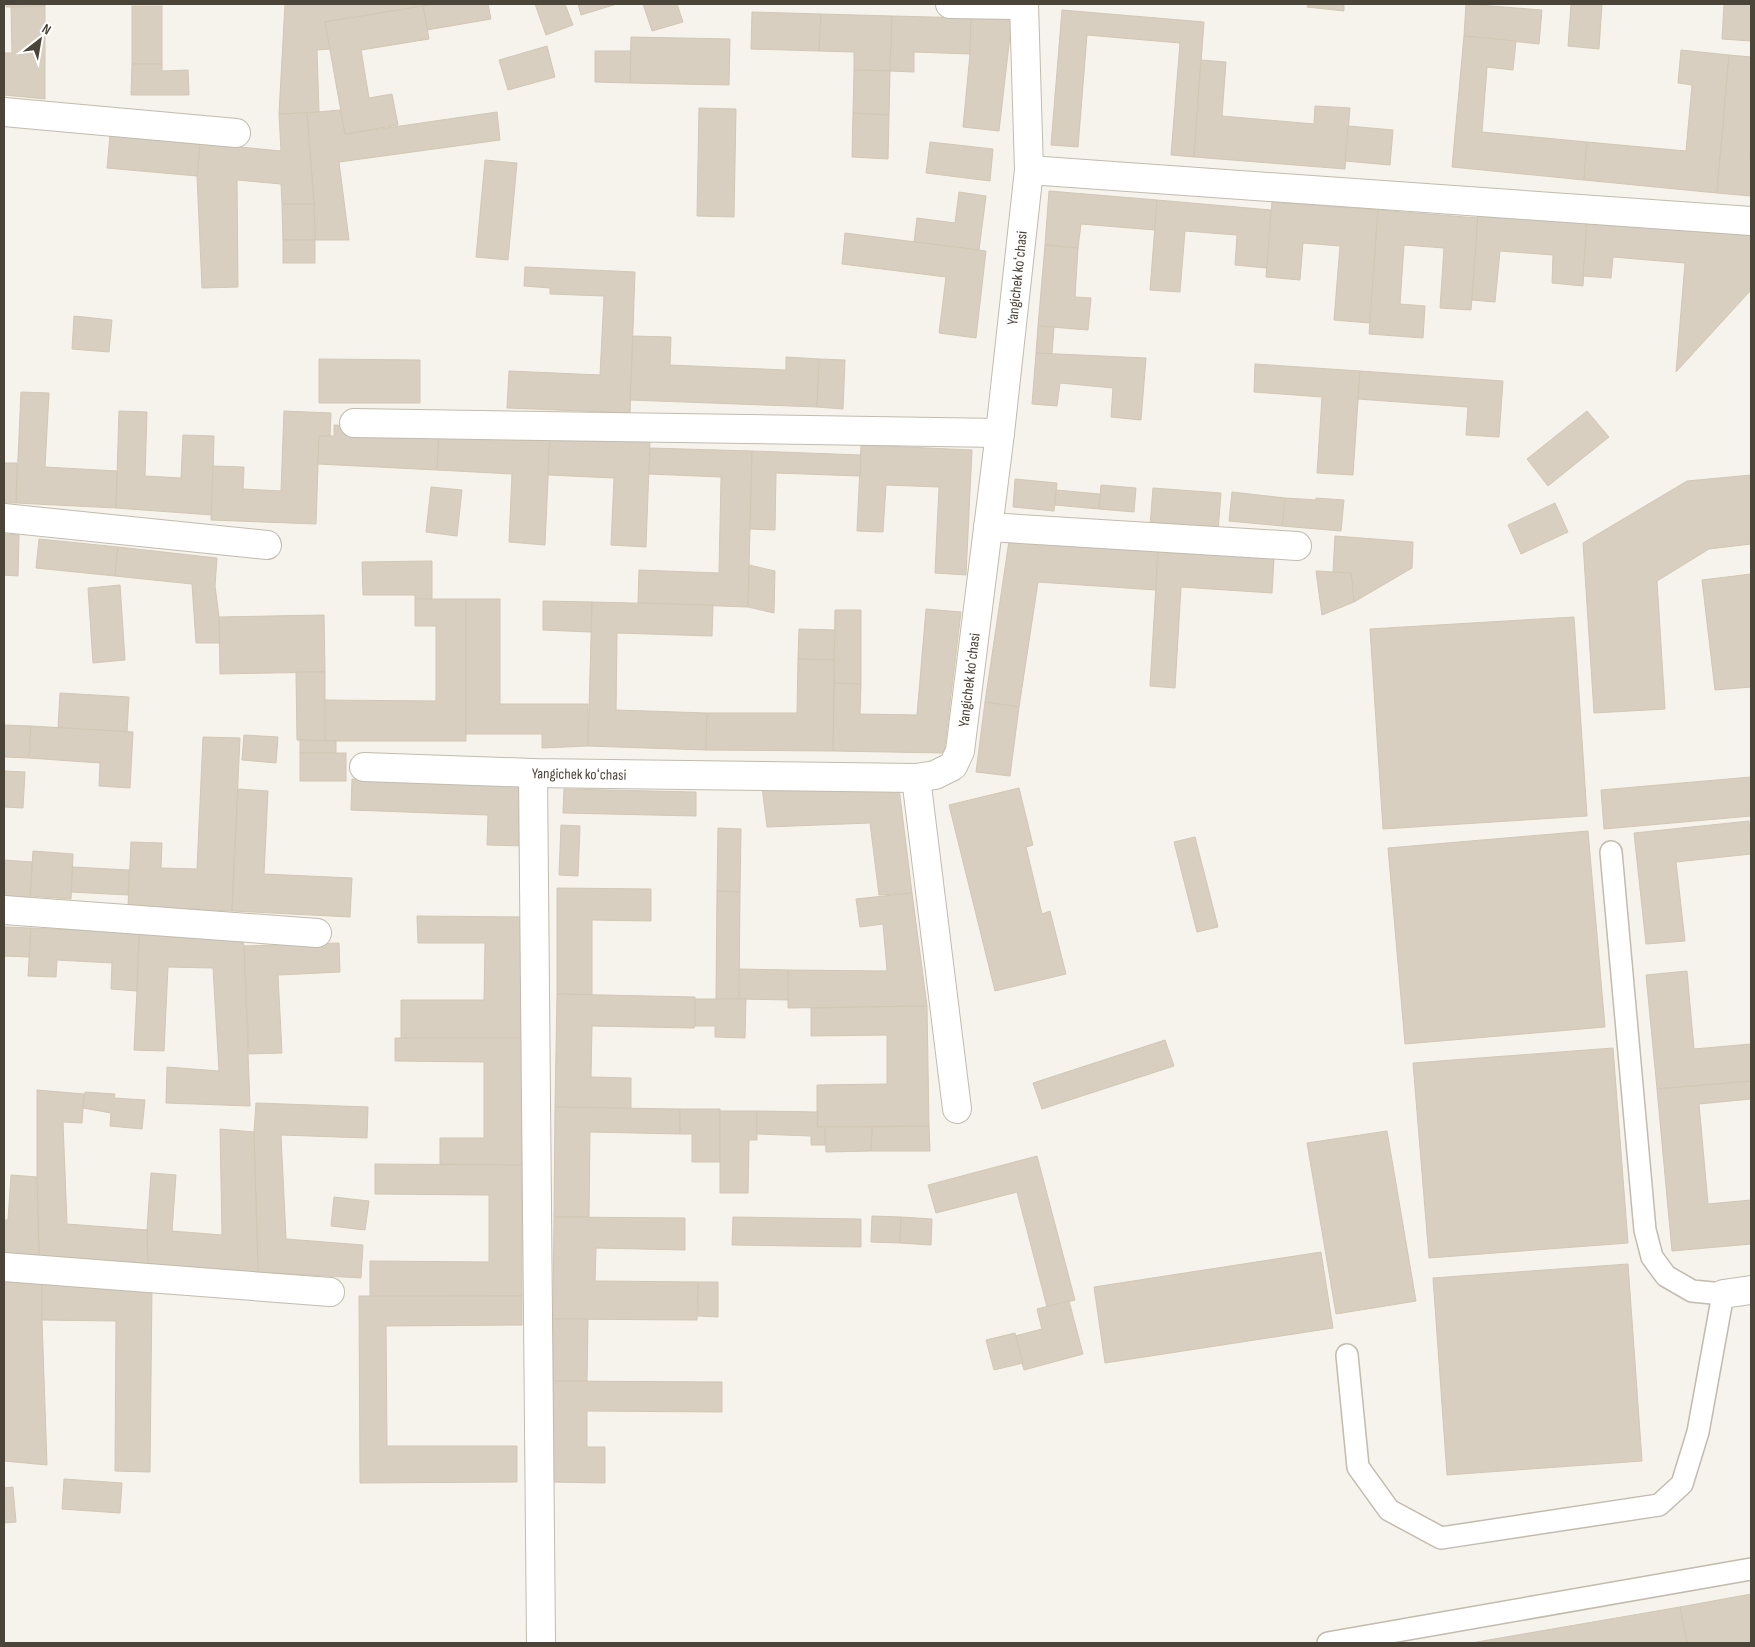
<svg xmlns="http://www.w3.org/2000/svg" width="1755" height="1647" viewBox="0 0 1755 1647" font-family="'Sofia Sans Condensed',sans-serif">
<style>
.building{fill:#d8cfc1;stroke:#d3c7b4}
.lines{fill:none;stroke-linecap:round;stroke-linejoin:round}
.lane-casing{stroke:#c2bbae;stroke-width:24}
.street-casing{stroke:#c2bbae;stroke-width:30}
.lane{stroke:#fff;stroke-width:21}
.street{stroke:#fff;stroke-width:28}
.labels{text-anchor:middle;stroke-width:4;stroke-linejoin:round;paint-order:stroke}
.street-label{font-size:15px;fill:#4b4439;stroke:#fff}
</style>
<rect width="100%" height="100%" fill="#f6f3ec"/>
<g class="building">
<polygon points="6,4 45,4 45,6 6,7"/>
<polygon points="285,4 434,4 325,22 330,49 317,50 319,112 279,114"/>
<polygon points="434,4 488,4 491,19 427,30 423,6"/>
<polygon points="535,4 565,4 573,25 546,35"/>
<polygon points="578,4 617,4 581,15"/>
<polygon points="643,4 677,4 683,22 652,31"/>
<polygon points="1308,4 1344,4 1344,11 1307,7"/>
<polygon points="1466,4 1542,10 1539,44 1464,36"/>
<polygon points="1571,4 1602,4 1599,49 1568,46"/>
<polygon points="1724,4 1751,4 1751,41 1722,39"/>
<polygon points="45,6 45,99 4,95 4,53 12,53 11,7"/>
<rect x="132" y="6" width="30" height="58"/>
<polygon points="423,6 429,39 361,50 369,98 392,94 398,125 345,134 325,22"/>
<polygon points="1062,10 1204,22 1194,157 1171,155 1180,43 1087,35 1078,147 1051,145"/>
<polygon points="752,12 821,14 819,51 751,49"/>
<polygon points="821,14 892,16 890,71 854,70 854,52 819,51"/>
<polygon points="892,16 971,18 970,54 914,52 914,72 890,71"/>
<polygon points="971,18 1012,18 999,131 963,127 970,54"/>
<polygon points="1464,36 1516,41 1513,70 1487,67 1482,132 1587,142 1584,180 1452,167"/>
<polygon points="631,37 730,39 729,85 630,83"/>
<polygon points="547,46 555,77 508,90 499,60"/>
<polygon points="1681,50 1729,55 1717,193 1584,180 1587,142 1686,151 1692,85 1678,83"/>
<polygon points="595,51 631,51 630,83 595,82"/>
<polygon points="1729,55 1751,57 1751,142 1750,158 1751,158 1751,196 1717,193"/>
<polygon points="1201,60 1226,62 1222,116 1314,124 1315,106 1350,108 1345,169 1194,157"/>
<polygon points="132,64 162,64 162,71 188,70 189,95 131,95"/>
<polygon points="854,70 890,71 889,115 853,113"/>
<polygon points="699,108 736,109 734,217 697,216"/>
<polygon points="340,110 345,134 497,112 500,140 339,162 349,240 315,240 314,204 307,113"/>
<polygon points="307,113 314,204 282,204 281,184 237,180 238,287 202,288 197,176 200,143 281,151 279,114"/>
<polygon points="853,113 889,115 888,159 852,157"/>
<polygon points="1348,126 1393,130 1390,165 1345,161"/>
<polygon points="110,135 200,143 197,176 107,168"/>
<polygon points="930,142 993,149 990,181 926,173"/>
<polygon points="485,160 517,163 508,260 476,257"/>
<polygon points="1049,191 1157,200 1155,230 1081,224 1078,248 1045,245"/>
<polygon points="959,192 986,196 979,250 914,242 917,218 955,223"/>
<polygon points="1157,200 1271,210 1267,268 1235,265 1237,235 1185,231 1180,292 1150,290"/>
<polygon points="1272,202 1378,210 1370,323 1334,320 1340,246 1303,243 1300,280 1266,277"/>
<polygon points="282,204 314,204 315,240 283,240"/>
<polygon points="1378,210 1478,218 1471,310 1440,308 1444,248 1404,245 1400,304 1425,306 1423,338 1369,334"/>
<polygon points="1478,213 1587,221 1583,286 1552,283 1553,255 1500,251 1495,302 1472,300"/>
<polygon points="1587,221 1751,232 1751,290 1676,372 1685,263 1613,257 1611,278 1583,276"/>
<polygon points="845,233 986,251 976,338 939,333 946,277 842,264"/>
<rect x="283" y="240" width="32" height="23"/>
<polygon points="1045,245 1078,248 1075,297 1091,298 1088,330 1038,326"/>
<polygon points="525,267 635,272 630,413 507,408 509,371 600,375 604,296 550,294 550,288 524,286"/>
<polygon points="74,316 112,320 109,352 72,349"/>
<polygon points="1038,326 1054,327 1052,354 1036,353"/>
<polygon points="633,336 671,337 670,365 786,370 786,357 819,359 817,407 630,400"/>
<polygon points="1036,353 1146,358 1141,420 1111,417 1113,388 1060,383 1057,406 1032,404"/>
<polygon points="319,359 420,360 420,403 319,403"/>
<polygon points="819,359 845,360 843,409 817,407"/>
<polygon points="1255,364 1360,371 1353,475 1317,473 1322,397 1254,392"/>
<polygon points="1360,371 1503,381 1499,437 1466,435 1468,407 1358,399"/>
<polygon points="21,392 49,393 45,467 117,471 116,508 16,503"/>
<polygon points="119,411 147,412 145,476 181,478 183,435 214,436 212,515 116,508"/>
<polygon points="284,411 331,413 330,436 319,436 316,524 211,520 213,466 244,467 243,489 281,491"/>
<polygon points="1587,411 1609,437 1548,486 1527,459"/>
<polygon points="334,425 439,430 437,470 318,464 319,436 334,436"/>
<polygon points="439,430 550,435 545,545 509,542 512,474 437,470"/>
<polygon points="550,435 650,440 646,547 611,545 614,478 548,475"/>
<polygon points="861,445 972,450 966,575 935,573 939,487 886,485 883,532 857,531"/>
<polygon points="650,448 752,451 748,607 638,603 639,570 719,573 721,477 649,474"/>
<polygon points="752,451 861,455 860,476 776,473 775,530 750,529"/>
<polygon points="4,463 17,463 16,503 4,503"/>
<polygon points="1751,475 1751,544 1709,549 1657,581 1665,709 1594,713 1583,543 1687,481"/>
<polygon points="1015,479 1057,483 1054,511 1013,507"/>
<polygon points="1101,485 1136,488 1134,512 1099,509"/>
<polygon points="431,487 462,490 457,536 426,532"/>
<polygon points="1153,488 1221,493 1218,531 1150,526"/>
<polygon points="1056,490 1100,494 1099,509 1055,505"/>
<polygon points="1232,492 1285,498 1282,526 1229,521"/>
<polygon points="1285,498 1316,500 1316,498 1344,500 1341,531 1282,526"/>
<polygon points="1555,503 1568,532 1521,554 1508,525"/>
<polygon points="4,534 19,535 18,576 4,575"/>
<polygon points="1335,536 1413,542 1412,568 1354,602 1351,573 1333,572"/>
<polygon points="39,539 118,547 115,576 36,568"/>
<polygon points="1009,541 1158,551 1156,590 1038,582 1019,707 985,702"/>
<polygon points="118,547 217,558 215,586 219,617 220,643 196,643 192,584 115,576"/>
<polygon points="1158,551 1274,558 1272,593 1181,587 1175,688 1150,686"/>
<polygon points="432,561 432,599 415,599 415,595 363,595 362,562"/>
<polygon points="749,565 775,571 774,613 748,607"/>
<polygon points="1316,571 1351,573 1354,602 1322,615"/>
<polygon points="1751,574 1751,687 1715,690 1702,580"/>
<polygon points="120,585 125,660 93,663 88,588"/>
<polygon points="415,599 466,599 466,741 325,741 325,700 436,701 436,626 415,626"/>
<polygon points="466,599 500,599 500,704 588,704 588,746 542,748 542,734 466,734"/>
<polygon points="543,601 592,602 591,632 543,630"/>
<polygon points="592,602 713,605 712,636 617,633 616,710 707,713 706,750 588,746"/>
<polygon points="926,609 961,612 944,753 833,751 834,683 861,684 860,714 917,715"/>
<polygon points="835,610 861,610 861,684 834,683"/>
<polygon points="324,615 325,672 220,674 219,617"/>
<polygon points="1574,617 1587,816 1383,829 1370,629"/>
<polygon points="799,629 835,630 834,660 798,659"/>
<polygon points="798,659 834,660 833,751 706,750 707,713 797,713"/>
<polygon points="296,672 325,672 325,741 297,740"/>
<polygon points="60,693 129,697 127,732 58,728"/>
<polygon points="985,702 1019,707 1010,776 976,772"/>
<polygon points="4,725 31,726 29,758 4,757"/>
<polygon points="31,726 133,732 130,788 99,786 100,763 29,758"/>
<polygon points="244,735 278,737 276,763 242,760"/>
<polygon points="203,737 240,738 232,911 128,906 131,842 162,843 161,868 197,869"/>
<polygon points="300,740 336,741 336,753 300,753"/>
<rect x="300" y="753" width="46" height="28"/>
<polygon points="4,771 25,772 23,808 4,807"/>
<polygon points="1751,777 1751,816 1604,829 1601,790"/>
<polygon points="352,779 525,785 523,846 487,845 488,815 351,810"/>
<polygon points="762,787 899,788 912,893 879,895 870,823 767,827"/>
<polygon points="1019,788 1033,845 1026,847 1042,914 1050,911 1066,974 995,991 949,805"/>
<polygon points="238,789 268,791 264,874 352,878 350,917 232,911"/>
<polygon points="564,789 696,792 696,816 563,813"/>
<polygon points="1749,821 1751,854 1676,862 1685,941 1646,944 1634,833"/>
<polygon points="561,825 580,826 578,876 559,875"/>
<polygon points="718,828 741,829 740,892 717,891"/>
<polygon points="1588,831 1605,1027 1405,1044 1388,848"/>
<polygon points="1195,837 1218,927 1197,932 1174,842"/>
<polygon points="33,851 73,854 71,899 30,896"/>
<polygon points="4,860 32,862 30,898 4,897"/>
<polygon points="73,867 129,870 128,895 71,892"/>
<polygon points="557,888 651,889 651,921 592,920 592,995 557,994"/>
<polygon points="717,891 740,892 739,999 716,999"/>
<polygon points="912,893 927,1006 788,1008 788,970 887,971 883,924 860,927 856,899"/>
<polygon points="417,916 523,917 523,1038 401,1038 401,1000 484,1000 485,943 418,943"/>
<polygon points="4,927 31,928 29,957 4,956"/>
<polygon points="31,928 139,933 137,991 111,989 112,963 57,960 56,977 28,976"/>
<polygon points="140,929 242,934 244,946 250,1106 166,1103 167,1067 219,1071 213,968 168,967 164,1051 134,1050"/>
<polygon points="339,943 340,972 278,975 282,1053 249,1054 244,946"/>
<polygon points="739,969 788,970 788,1000 739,999"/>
<polygon points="1687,971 1694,1049 1751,1044 1751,1081 1657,1089 1646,975"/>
<polygon points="557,994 695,997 695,1026 694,1028 592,1026 591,1077 631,1078 631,1109 555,1107"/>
<polygon points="695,999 746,999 745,1038 715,1037 715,1026 695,1026"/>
<polygon points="927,1006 929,1126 817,1127 817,1085 887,1084 887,1035 811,1036 811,1008"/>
<polygon points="395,1038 523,1038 522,1165 440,1164 440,1138 484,1138 484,1062 395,1061"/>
<polygon points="1165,1040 1174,1066 1042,1109 1033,1083"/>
<polygon points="1613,1048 1628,1243 1429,1258 1413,1063"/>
<polygon points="1751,1081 1751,1099 1699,1104 1708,1204 1751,1200 1751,1244 1672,1251 1657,1089"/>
<polygon points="37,1090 84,1094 82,1123 63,1122 67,1224 147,1230 148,1264 39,1256 37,1177"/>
<polygon points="85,1092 115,1094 114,1098 145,1100 142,1129 110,1126 111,1113 83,1108"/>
<polygon points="256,1103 368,1107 367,1138 281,1135 286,1239 363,1245 361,1278 258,1272 254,1132"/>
<polygon points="555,1107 680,1109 680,1134 590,1132 589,1217 554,1217"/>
<polygon points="680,1109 720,1109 720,1162 692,1162 692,1134 680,1134"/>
<polygon points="720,1111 757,1111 757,1140 749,1140 748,1193 720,1193"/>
<polygon points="757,1111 818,1112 817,1127 825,1127 825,1145 811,1145 811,1136 757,1134"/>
<polygon points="929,1126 930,1151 871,1151 872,1127"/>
<polygon points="825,1127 872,1127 871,1151 826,1152"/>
<polygon points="220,1129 254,1132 258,1272 148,1264 147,1230 151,1173 176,1175 172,1231 222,1235"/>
<polygon points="1387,1131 1416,1301 1336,1314 1307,1143"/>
<polygon points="1037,1156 1075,1300 1047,1307 1017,1192 936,1213 928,1185"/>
<polygon points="375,1164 522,1165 522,1296 370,1297 370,1261 489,1262 489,1195 375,1194"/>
<polygon points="11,1175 37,1177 39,1256 4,1254 4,1220 8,1220"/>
<polygon points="334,1197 369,1201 365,1230 331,1226"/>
<polygon points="872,1216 901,1217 900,1243 871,1242"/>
<polygon points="554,1217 685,1218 685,1250 596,1248 595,1281 698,1282 697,1320 553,1319"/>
<polygon points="733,1217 861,1219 861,1247 732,1245"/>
<polygon points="901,1217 932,1219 931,1245 900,1243"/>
<polygon points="1321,1252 1333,1328 1105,1363 1094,1287"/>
<polygon points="1628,1264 1642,1461 1447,1475 1433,1278"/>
<polygon points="4,1280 42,1282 42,1320 47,1465 4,1461"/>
<polygon points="42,1282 152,1284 150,1472 115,1471 116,1321 42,1320"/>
<polygon points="698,1282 718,1282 718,1317 698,1316"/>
<polygon points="359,1296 522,1296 522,1325 386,1326 387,1446 517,1446 517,1482 360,1483"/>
<polygon points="1069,1301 1083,1354 1024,1370 1015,1336 1042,1329 1037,1309"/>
<polygon points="553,1319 588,1319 587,1381 553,1381"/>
<polygon points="1015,1333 1023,1363 994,1370 986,1340"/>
<polygon points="553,1381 722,1382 722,1412 587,1411 587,1447 605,1447 605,1483 552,1482"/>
<polygon points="64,1479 122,1483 120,1513 62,1509"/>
<polygon points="13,1487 16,1522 4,1523 4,1488"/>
<polygon points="1751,1594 1751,1643 1687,1643 1680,1607"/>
<polygon points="1680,1607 1687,1643 1471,1643"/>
</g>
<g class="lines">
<defs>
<g id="lane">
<polyline points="1347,1355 1358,1467 1389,1510 1441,1538 1659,1505 1682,1484 1698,1432 1723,1294 1692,1291 1666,1276 1652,1257 1645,1230 1611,852"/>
<polyline points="1328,1643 1751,1569"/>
</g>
<g id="street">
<polyline points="950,4 1024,5"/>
<polyline points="4,112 236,133"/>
<polyline points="1029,170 1751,221"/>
<polyline points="354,423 1000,433"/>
<polyline points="4,518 267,545"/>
<polyline points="988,527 1297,546"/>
<polyline points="364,767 533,773 916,778 935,775 953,766 960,751 1000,433 1029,170 1024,4"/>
<polyline points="533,773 541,1643"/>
<polyline points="916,778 957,1109"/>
<polyline points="4,910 317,933"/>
<polyline points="4,1267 330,1292"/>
<polyline points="1723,1294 1751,1290"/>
</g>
</defs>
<use href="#lane" class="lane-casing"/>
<use href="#street" class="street-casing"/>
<use href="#lane" class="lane"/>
<use href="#street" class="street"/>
</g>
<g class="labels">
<g class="street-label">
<text transform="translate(1017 278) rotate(-84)" y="5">Yangichek koʻchasi</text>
<text transform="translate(969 680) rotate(-83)" y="5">Yangichek koʻchasi</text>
<text transform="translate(579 774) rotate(1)" y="5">Yangichek koʻchasi</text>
</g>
</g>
<rect width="1755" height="1647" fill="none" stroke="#4b4439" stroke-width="10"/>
<g transform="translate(40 40) rotate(31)" stroke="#ffffff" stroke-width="4" paint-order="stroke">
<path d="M0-4L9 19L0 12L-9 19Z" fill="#4b4439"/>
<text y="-8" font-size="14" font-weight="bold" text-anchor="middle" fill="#4b4439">N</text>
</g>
</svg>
